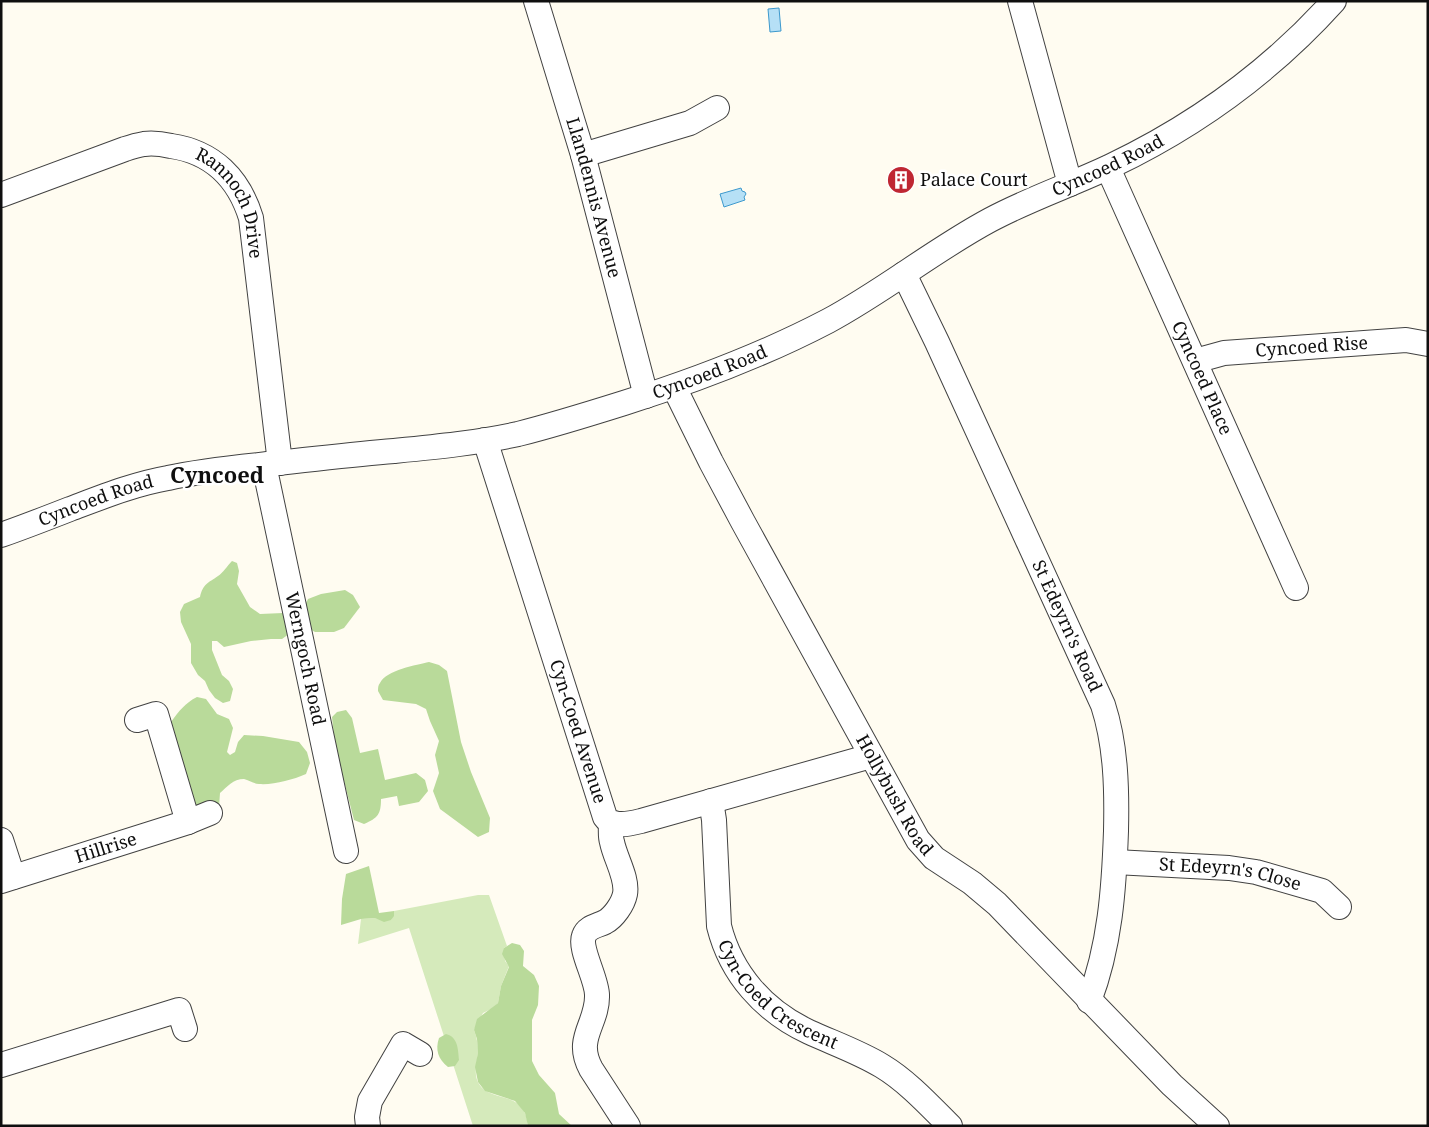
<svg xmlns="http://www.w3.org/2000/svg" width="1429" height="1127" viewBox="0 0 1429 1127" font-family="'Noto Serif',serif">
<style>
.green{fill:#d5eabb}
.forest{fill:#b9da9a}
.water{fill:#b6e0f6;stroke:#3d99cd}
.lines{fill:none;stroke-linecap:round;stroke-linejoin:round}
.minor-casing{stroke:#424242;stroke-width:26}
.minor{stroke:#fff;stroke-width:24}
.labels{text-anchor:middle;stroke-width:5;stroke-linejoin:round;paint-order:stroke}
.street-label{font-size:18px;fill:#0f0f0f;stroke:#fff}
.poi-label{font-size:18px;fill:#0f0f0f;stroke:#fff;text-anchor:start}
.district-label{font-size:22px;font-weight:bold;fill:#0f0f0f;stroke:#fff}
</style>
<rect width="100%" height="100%" fill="#fffcf1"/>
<path class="green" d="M 478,895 L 489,895 L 507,946 L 504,948 L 505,961 L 509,966 L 501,986 L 498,1003 L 491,1009 L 483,1013 L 474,1030 C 477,1038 478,1045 478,1053 C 477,1063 473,1074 479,1084 C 490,1103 525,1089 528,1126 L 473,1126 L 409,928 L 358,944 L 361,919 L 375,918 L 391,920 L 394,911 Z"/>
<g class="forest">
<path d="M 232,561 L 237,563 L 239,571 L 237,584 L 250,607 L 260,614 L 283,613 L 291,621 L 289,634 L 282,639 L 271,639 L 251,641 L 224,647 L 217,641 L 212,641 L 212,650 L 222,675 L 229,681 L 233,689 L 230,701 L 223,703 L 215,698 L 209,690 L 205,681 L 198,675 L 191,663 L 191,644 L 181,622 L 180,612 L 184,604 L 200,597 C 203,584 208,583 218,576 C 223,573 227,566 232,561 Z"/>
<polygon points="345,590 353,595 360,607 344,628 334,632 315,632 310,629 306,617 306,603 308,599 321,594"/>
<path d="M 429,662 L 439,665 L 447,671 L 461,742 L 471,772 L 490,818 L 489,832 L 478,837 L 440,809 L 433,791 L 439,773 L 435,755 L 439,741 L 430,721 L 426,709 L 416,704 L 383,700 L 378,691 C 378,688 378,685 380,683 C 386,670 417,665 429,662 Z"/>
<path d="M 197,697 L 206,699 L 217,714 L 229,719 L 233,728 L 227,752 L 230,755 L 235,752 L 238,742 L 244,735 L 263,736 L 299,742 L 307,752 L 310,763 L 306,774 C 292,780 274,785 259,784 C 254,784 249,780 244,779 C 233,779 227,787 220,793 L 219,807 L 192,809 L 173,740 L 171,722 C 179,711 185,703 197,697 Z"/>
<path d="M 346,710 L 352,718 L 360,753 L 378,749 L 385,780 L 416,773 L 425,780 L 428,791 L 419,802 L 399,806 L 397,796 L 381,799 C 381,814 378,818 364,824 L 354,820 L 335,746 L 332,717 L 337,712 Z"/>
<polygon points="369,866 379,913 394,911 394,916 391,920 384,922 375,918 361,919 341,925 342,899 346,874"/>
<polygon points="512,943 520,945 524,951 523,966 534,975 539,986 538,1005 532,1020 532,1061 539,1075 555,1093 559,1114 572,1126 528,1126 525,1113 515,1101 485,1091 478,1082 475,1067 478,1053 477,1039 474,1030 477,1019 498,1003 501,986 509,967 502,954 504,948"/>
<path d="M 446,1034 C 458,1037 458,1049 459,1060 L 455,1066 L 448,1067 C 438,1059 435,1050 439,1038 Z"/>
</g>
<g class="water">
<polygon points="779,8 781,31 770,32 768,9"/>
<polygon points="741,188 742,191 745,192 746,194 744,197 745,200 724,207 720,194"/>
</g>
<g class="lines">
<defs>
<g id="minor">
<path id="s1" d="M 536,1 L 583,155 L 646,396"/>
<polyline points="1020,1 1070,184"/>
<polyline points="583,155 690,123 717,108"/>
<path id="s2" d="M 1108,168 L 1296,588"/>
<path id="s3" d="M 1,195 L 125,149 C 131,147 138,145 144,144 C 152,143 162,144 171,146 C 213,152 239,179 251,218 L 280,463"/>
<path id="s4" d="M 904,274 L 937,342 L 1103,705 C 1116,745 1117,789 1116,831 C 1114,889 1110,946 1089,1001"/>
<path id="s5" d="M 1195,361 L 1224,353 L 1406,340 L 1428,344"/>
<path id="s6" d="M 674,387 L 711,462 L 743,522 L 918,840 L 934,858 L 972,883 L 997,904 L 1172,1085 L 1217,1126"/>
<path id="s7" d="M 485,440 L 605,817 C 613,828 629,824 641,821 L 871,756"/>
<path id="s8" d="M 264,465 L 346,851"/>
<path id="s9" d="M 1,535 C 24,527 47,518 70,509 C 102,497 134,484 168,478 C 204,470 241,467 277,463 C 316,459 355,454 394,451 C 435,447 477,443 518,434 C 554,425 589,414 624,403 C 694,381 763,355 828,321 C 884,291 934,250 990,220 C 1029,199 1071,185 1111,166 C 1197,125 1270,72 1334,1"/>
<polyline points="137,720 156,714 188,822"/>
<path id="s10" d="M 711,801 L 714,820 L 719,926 C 731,974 764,1011 809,1032 C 833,1043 859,1052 882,1066 C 907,1081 929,1105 950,1126"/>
<path d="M 611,823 C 611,829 610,836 612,842 C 615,858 628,878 625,894 C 623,904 614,917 605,922 C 597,926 587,927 584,936 C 579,949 597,979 597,995 C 598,1024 574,1038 591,1069 L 628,1126"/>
<polyline points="1,840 13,877"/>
<path id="s11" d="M 1115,862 L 1229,868 L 1256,872 L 1322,891 L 1339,907"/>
<path id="s12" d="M 1,881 L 188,822 L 210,813"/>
<polyline points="1,1065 179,1010 185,1029"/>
<polyline points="368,1126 367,1117 370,1101 403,1044 420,1054"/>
</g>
</defs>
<use href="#minor" class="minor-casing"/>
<use href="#minor" class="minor"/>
</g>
<defs>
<symbol id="building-disc" viewBox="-11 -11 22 22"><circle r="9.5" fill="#bf2733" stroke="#fff"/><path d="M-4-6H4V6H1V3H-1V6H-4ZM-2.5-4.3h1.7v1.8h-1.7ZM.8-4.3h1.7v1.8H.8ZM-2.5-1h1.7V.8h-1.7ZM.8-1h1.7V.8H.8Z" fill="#fff"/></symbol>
</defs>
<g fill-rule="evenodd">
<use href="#building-disc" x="885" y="164" width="32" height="32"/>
</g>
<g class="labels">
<g class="street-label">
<text dy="6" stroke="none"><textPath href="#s9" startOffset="1181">Cyncoed Road</textPath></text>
<text dy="6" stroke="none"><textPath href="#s1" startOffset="205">Llandennis Avenue</textPath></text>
<text dy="6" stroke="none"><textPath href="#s3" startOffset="270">Rannoch Drive</textPath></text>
<text dy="6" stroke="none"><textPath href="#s5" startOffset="118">Cyncoed Rise</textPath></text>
<text dy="6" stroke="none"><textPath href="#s9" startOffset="731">Cyncoed Road</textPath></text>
<text dy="6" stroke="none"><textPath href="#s2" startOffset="230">Cyncoed Place</textPath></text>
<text dy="6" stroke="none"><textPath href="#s9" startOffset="101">Cyncoed Road</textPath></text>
<text dy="6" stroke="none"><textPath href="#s4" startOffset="388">St Edeyrn's Road</textPath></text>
<text dy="6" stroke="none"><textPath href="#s8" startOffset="198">Werngoch Road</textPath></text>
<text dy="6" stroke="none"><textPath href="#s7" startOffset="306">Cyn-Coed Avenue</textPath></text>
<text dy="6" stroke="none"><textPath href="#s6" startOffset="464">Hollybush Road</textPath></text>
<text dy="6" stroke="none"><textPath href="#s12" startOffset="110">Hillrise</textPath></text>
<text dy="6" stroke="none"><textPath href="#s11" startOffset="116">St Edeyrn's Close</textPath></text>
<text dy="6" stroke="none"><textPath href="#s10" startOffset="220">Cyn-Coed Crescent</textPath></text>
</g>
<g class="poi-label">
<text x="920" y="186">Palace Court</text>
</g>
<g class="district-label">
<text x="217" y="483">Cyncoed</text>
</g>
</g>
<rect width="1429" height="1127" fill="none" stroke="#0f0f0f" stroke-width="5"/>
</svg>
